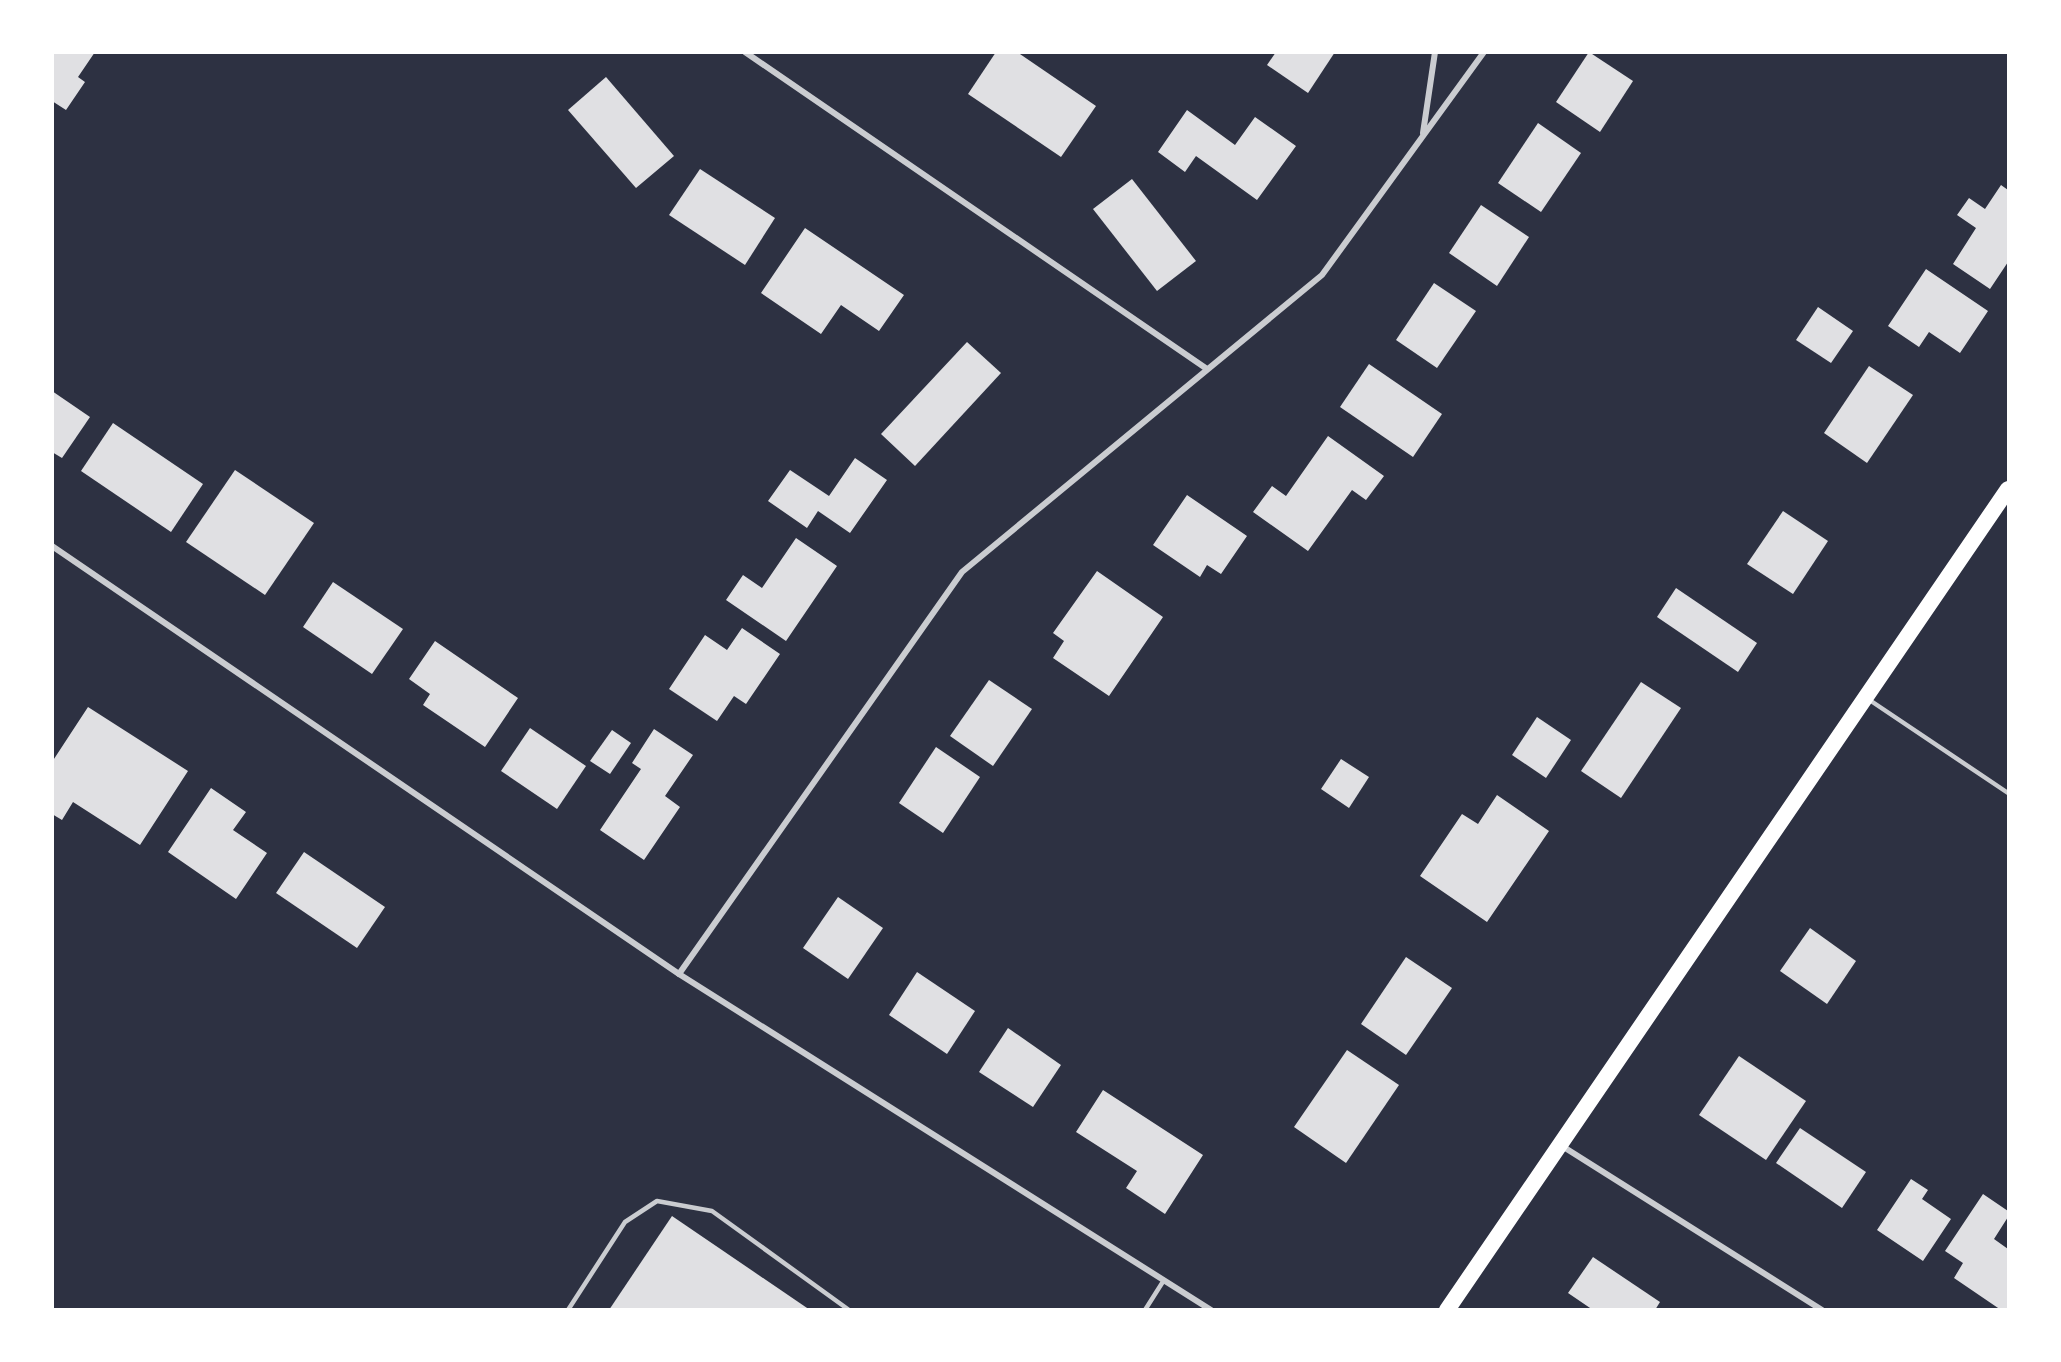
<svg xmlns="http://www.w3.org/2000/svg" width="2061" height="1362" viewBox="0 0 2061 1362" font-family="'Varela Round',sans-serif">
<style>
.building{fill:#e0e0e3}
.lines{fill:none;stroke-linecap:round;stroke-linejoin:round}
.service{stroke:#caccd0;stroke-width:4.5}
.minor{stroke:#caccd0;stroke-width:6}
.trunk{stroke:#fff;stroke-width:16}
</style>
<rect width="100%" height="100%" fill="#2d3142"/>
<g class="building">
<polygon points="52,52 95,52 78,77 85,82 66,110 52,101"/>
<polygon points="996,52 1017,52 1096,106 1061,157 968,94"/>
<polygon points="1276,52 1335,52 1308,93 1267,65"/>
<polygon points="1589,52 1633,81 1600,132 1556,102"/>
<polygon points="606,77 674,156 636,188 568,110"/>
<polygon points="1187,110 1235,145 1255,117 1296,146 1257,200 1196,156 1185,172 1158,152"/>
<polygon points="1538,123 1581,153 1541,212 1498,183"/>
<polygon points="700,169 775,218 745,265 669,215"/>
<polygon points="1132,179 1196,261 1157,291 1093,209"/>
<polygon points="2001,185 2008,190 2008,262 1990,289 1953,264 1976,228 1957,215 1969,198 1985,209"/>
<polygon points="1481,205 1529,237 1497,286 1449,253"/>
<polygon points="805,228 904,295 879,331 841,305 821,334 761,293"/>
<polygon points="1926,269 1988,311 1960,353 1929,332 1919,347 1888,326"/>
<polygon points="1434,283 1476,311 1437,368 1396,340"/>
<polygon points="1818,307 1853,331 1831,363 1796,340"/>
<polygon points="967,342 1001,373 915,466 881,434"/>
<polygon points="1369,364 1442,414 1413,457 1340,407"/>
<polygon points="1869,366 1913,395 1867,463 1824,433"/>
<polygon points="52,391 90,417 62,458 52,452"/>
<polygon points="113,423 203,484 171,532 81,471"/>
<polygon points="1328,436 1384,476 1366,500 1352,490 1308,551 1253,512 1272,486 1286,496"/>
<polygon points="855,458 887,480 850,533 818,511 807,528 768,501 790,470 829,496"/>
<polygon points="235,470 314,523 265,595 186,542"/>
<polygon points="1187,495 1247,536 1221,574 1207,565 1200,577 1153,545"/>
<polygon points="1783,511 1828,541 1793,594 1747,564"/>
<polygon points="796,538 837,566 786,641 726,600 743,575 762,588"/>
<polygon points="1097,571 1163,617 1109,696 1053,658 1064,641 1053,633"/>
<polygon points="333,582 403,629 372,674 303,627"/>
<polygon points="1676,588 1757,643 1738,672 1657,617"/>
<polygon points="742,628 780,654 746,704 734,696 717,721 669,689 705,635 727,650"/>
<polygon points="435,641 518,698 485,747 423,705 430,694 409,679"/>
<polygon points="989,680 1032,709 993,766 950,736"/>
<polygon points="1641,682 1681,708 1621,798 1581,771"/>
<polygon points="88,707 188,771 140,845 73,802 62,820 52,814 52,762"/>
<polygon points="1537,717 1571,740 1546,778 1512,755"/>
<polygon points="530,728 586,766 557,809 501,771"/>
<polygon points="654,729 693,755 665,796 680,807 644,860 600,830 641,769 632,763"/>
<polygon points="612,730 631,743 610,774 590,761"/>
<polygon points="936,747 980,777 943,833 899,803"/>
<polygon points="1341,759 1369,777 1349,808 1321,789"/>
<polygon points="211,788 246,812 233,830 267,853 236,899 168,852"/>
<polygon points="1497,795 1549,831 1487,922 1420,876 1462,814 1478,824"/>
<polygon points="304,852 385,907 357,948 276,893"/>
<polygon points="838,897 883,928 848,979 803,948"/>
<polygon points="1810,928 1856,961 1827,1004 1780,971"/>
<polygon points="1406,957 1452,988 1406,1055 1361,1024"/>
<polygon points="917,972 975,1011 947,1054 889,1015"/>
<polygon points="1008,1028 1061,1065 1033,1107 979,1072"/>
<polygon points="1347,1050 1399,1085 1346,1163 1294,1127"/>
<polygon points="1739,1056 1806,1101 1766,1160 1699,1115"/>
<polygon points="1103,1090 1203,1155 1165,1214 1126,1188 1137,1171 1076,1132"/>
<polygon points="1800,1128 1866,1172 1842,1208 1776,1163"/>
<polygon points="1911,1179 1928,1190 1922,1199 1951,1219 1923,1261 1877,1230"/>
<polygon points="1983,1194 2008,1211 2008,1217 1994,1239 2008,1249 2008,1310 2001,1310 1954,1278 1963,1263 1945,1251"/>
<polygon points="672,1216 810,1310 609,1310"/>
<polygon points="1593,1257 1660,1302 1655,1310 1593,1310 1568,1293"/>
</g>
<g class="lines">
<g class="service">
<polyline points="1868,699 2008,793"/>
<polyline points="568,1310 625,1222 657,1201 712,1211 849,1310"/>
<polyline points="1145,1310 1164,1280"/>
</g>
<g class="minor">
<polyline points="745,52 1207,369"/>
<polyline points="1423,133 1435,52"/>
<polyline points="52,546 679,974 1211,1310"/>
<polyline points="679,974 962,572 1322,275 1484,52"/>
<polyline points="1562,1146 1822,1310"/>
</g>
<polyline class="trunk" points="1447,1310 2008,489"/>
</g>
<rect width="2061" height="1362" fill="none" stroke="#ffffff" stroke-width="108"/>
</svg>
